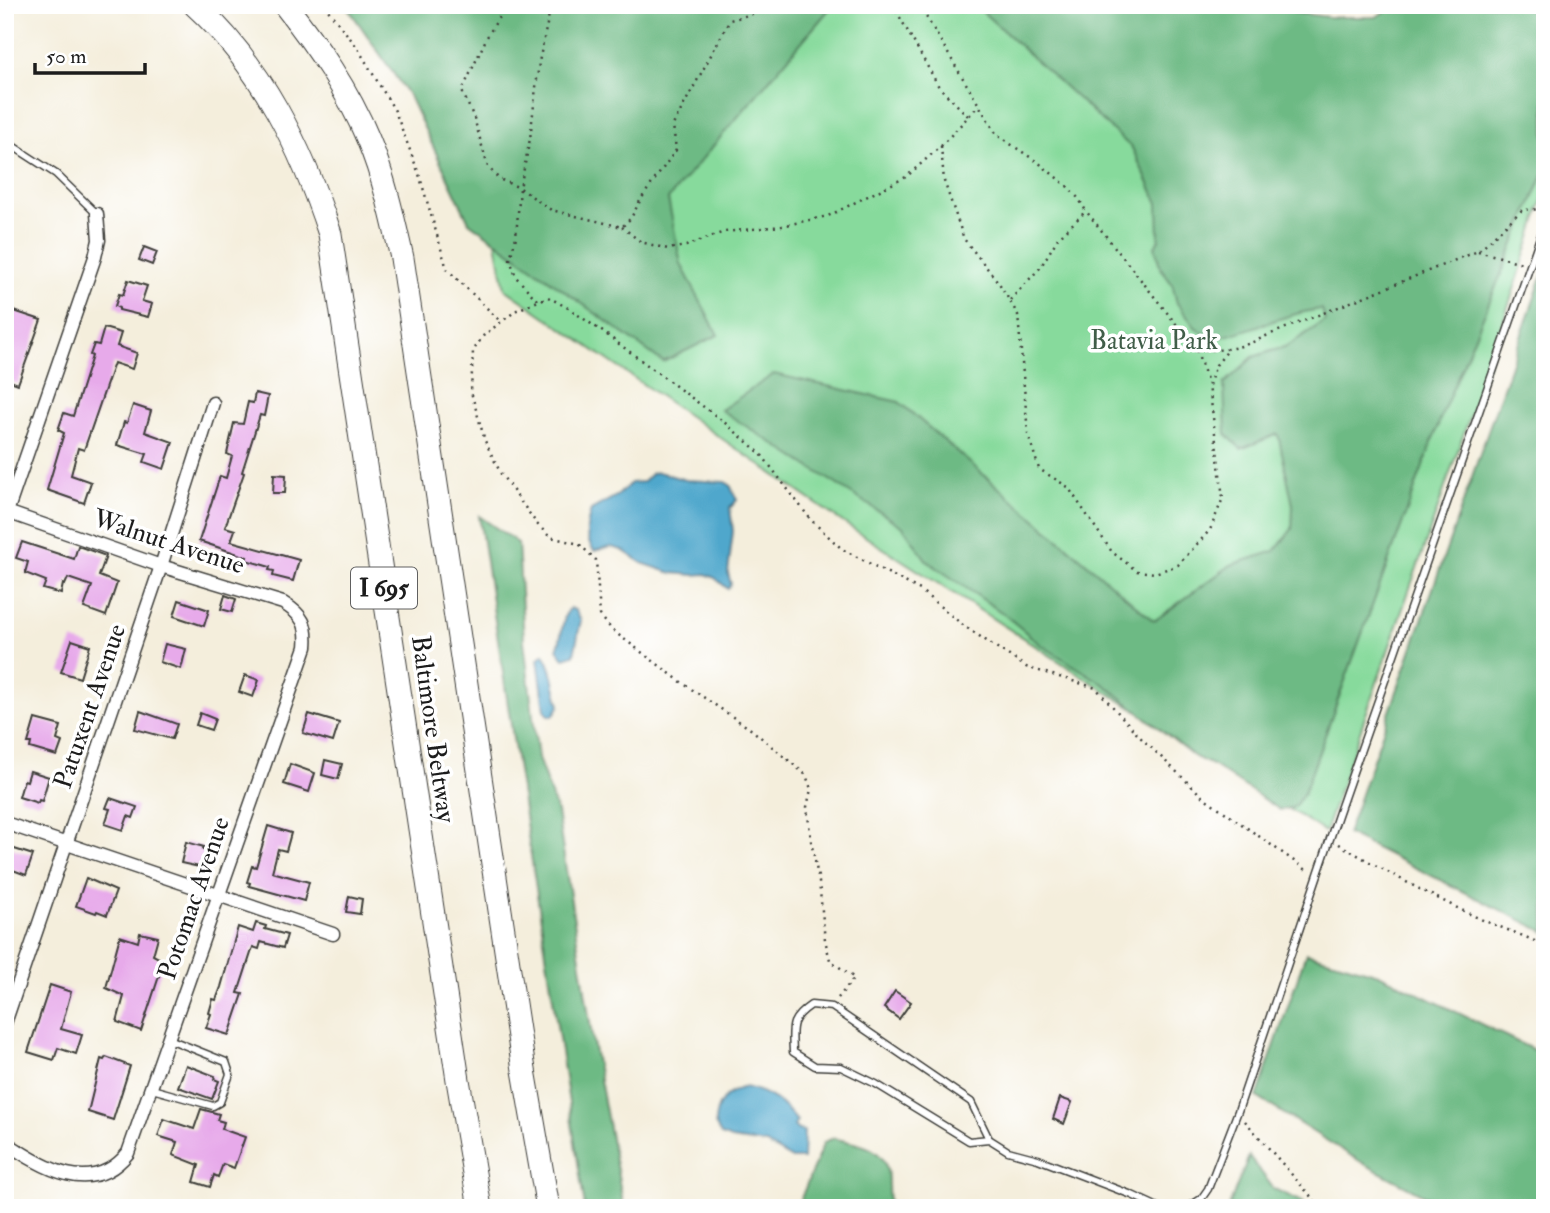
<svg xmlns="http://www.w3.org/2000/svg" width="1550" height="1213" viewBox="0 0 1550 1213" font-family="'IM FELL Double Pica',serif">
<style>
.green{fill:#87da9c;stroke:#527b5c;stroke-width:2}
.forest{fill:#6dba84;stroke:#446b50;stroke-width:2}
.water{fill:#4fa7cc;stroke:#366274;stroke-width:2}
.building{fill:#e7aaea}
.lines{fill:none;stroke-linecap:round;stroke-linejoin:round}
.service-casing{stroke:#3c3c39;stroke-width:9}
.minor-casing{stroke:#3c3c39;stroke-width:15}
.tertiary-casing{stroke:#3c3c39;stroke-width:18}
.motorway-casing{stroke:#3c3c39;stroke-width:25}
.path{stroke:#3c3c39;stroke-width:2.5;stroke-dasharray:2 5;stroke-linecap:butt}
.service{stroke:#fff;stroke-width:6}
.minor{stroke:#fff;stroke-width:12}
.tertiary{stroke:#fff;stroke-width:16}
.motorway{stroke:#fff;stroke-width:23}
.rail{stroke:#1c1c1c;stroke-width:4.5}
.labels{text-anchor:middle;stroke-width:7;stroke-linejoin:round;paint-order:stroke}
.shield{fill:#fff;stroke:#606060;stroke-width:2}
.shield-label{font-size:24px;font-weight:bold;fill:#1c1c1c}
.park-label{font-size:26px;fill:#415e49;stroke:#fff}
.street-label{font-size:26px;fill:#1c1c1c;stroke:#fff}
</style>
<rect width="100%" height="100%" fill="#fff"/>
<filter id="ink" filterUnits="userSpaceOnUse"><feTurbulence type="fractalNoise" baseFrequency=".0143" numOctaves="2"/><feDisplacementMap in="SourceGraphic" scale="14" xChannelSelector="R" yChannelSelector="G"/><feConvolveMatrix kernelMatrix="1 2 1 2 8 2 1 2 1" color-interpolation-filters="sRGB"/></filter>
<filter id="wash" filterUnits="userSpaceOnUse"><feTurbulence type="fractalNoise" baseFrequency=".00686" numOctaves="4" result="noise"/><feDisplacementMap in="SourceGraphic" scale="28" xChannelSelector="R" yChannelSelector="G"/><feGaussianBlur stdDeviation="1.57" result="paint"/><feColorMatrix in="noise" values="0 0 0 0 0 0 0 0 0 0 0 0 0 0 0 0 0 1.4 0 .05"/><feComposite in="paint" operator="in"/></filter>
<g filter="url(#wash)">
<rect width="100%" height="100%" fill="#f4eedc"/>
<polygon class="green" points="404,5 1196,5 1545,164 1545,193 1518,278 1325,832 844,523 505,289 492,221"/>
<g class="forest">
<polygon points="346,5 833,5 668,199 681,264 718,335 663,362 469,222 409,96"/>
<path d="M 975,5 L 1290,5 L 1297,13 L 1329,17 L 1376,17 L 1395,5 L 1514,5 L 1545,15 L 1545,171 L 1444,409 L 1304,793 L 1294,807 L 1280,810 L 1214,766 L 1195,757 L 1105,685 L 1041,645 L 1004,614 L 927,561 L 903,527 L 721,410 L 774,374 L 899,402 L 1154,621 L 1231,565 L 1275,551 L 1292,529 L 1293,505 L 1278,434 L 1241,449 L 1226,434 L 1224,384 L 1253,357 L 1287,346 L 1325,321 L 1322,309 C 1285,313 1249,332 1212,339 L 1195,327 L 1177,303 L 1172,284 L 1160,267 L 1155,246 L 1159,239 L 1158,203 L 1132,148 Z"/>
<polygon points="1545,268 1545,932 1347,834"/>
<polygon points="479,516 518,543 524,641 538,758 557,812 593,1042 624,1208 585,1208"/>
<polygon points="1306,953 1379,974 1544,1055 1545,1208 1448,1208 1366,1165 1257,1097"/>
<path d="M 834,1138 C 854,1144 881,1144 887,1169 C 889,1182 887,1195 890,1208 L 797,1208 L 824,1142 Z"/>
<polygon points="1249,1156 1274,1189 1303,1202 1301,1208 1228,1208"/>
</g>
<g class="water">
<path d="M 658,472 L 686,480 L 725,482 L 730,485 L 737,500 L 730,508 L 733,531 L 728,573 L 731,584 L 728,589 L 715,578 L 706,574 L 694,575 L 671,573 L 642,563 L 622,550 L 611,547 L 594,551 C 584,537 586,526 591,510 L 618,495 L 631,483 L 643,482 L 652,473 Z"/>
<path d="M 570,608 L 575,610 L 581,620 L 574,655 L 564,658 L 557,649 C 563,637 561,617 570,608 Z"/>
<path d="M 544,654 C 554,669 554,688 560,705 L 553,716 L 548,715 L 545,710 L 538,659 Z"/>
<path d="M 745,1087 C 768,1092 783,1103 797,1121 L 794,1126 L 798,1130 L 804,1131 L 803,1159 L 792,1159 L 766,1144 L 731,1139 L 721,1135 L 715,1124 C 715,1103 726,1092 745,1087 Z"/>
</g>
<g id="blocks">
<g class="building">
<polygon points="144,247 157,252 152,265 139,260"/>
<polygon points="128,280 147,286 142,301 152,304 148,317 119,310 119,308 115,306 119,294 123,295"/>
<polygon points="5,308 41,320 18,384 5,379"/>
<polygon points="104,328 121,333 117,346 137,353 132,369 114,363 84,450 78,448 71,475 91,482 84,503 47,490 64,433 58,430 64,413 73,416 92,356 90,355 94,344 99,345"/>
<polygon points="255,393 268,396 264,416 260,415 242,472 244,473 225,527 235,530 231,541 299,560 293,581 273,576 274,571 269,570 270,567 246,560 247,557 199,541 220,476 226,478 232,456 227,454 234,423 243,424 248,402 253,403"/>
<polygon points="133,405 151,411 145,432 173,442 164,469 144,462 147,454 117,445 124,422 127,423"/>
<polygon points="274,474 286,475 285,493 273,493"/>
<polygon points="22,542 74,559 78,546 106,556 99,576 117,583 106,616 84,608 92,586 68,578 65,585 63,584 61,594 43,589 46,581 25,573 28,562 16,558"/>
<polygon points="225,595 236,599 232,612 221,609"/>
<polygon points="179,600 209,610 204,626 174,616"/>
<polygon points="72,640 90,646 80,678 61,672"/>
<polygon points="165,644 186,649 181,669 160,662"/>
<polygon points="245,675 259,680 253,697 239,692"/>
<polygon points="140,711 177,724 172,739 135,729"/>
<polygon points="200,713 215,719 211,730 196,725"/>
<polygon points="309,714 339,723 333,742 303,733"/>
<polygon points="35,719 61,726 57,740 62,742 57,756 30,748 31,743 28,743"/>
<polygon points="325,760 342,764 338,779 322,775"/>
<polygon points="290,764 315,773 309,792 284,784"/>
<polygon points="30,771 49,777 42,801 39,800 38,803 19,797 24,780 27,781"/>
<polygon points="110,798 137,807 133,818 128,816 123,830 105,824 110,809 106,808"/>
<polygon points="268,826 291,833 286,851 278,849 272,872 309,882 304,901 249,886 250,883 247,882 252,866 256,867"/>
<polygon points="186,842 204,847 203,849 208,851 204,868 181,863"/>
<polygon points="5,846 33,855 26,875 5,867"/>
<polygon points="86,878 116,891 107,915 97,911 96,913 76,906"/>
<polygon points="349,896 362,899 360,914 346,912"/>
<polygon points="256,923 266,926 265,929 287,935 283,948 261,942 259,949 253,947 238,993 243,994 229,1035 206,1028 211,1014 209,1013 213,999 216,1000 221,987 238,927 253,932"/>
<polygon points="140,933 158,937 153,955 164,961 141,1031 117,1022 124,996 106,988 120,936 138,942"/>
<polygon points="50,985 71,992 61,1029 82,1035 76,1054 58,1048 54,1060 28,1052"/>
<polygon points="895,991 911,1002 899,1019 884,1008"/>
<polygon points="106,1057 130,1066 113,1120 88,1112 101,1059 104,1060"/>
<polygon points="186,1065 215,1076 214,1079 219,1081 212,1099 178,1087"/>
<polygon points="1060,1098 1072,1102 1064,1124 1053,1119"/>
<polygon points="201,1109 219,1114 217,1120 224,1122 222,1129 245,1137 234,1168 223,1164 218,1177 214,1175 210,1187 194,1182 199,1165 173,1155 177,1142 158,1136 164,1119 194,1129"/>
</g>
</g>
</g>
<g filter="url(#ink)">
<use href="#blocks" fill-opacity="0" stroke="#3c3c39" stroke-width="2"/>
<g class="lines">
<defs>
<g id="service">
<polyline points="5,141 56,174 97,214"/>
<polyline points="152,1089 213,1106 220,1102 230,1074 226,1062 169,1039"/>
<path d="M 989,1139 L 971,1102 L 832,1007 L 811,1005 C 789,1020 792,1027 793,1052 L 815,1066 L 841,1067 L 876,1084 L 969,1141 L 989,1139 L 1008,1151 L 1038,1159 L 1132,1195 L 1160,1208"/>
<polyline points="1187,1208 1201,1199 1208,1189 1238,1111 1338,815 1545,223"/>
</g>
<g id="minor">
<polyline points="5,823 333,934"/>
<polyline points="5,1023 161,566 213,403"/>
<path d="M 5,1142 C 43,1168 92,1198 128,1153 L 306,647 C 308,625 303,615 283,603 L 161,566 L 7,512 L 95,257 L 99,240 L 97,214"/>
</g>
<polyline id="tertiary" points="5,512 7,512 5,519"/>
<g id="motorway">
<path d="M 195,5 C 262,66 302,149 330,234 L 458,1080 L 480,1208"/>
<path d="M 285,5 C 317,46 348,90 368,139 C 384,177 393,218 402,258 L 524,1070 L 548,1208"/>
</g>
</defs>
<use href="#service" class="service-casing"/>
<use href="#minor" class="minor-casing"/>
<use href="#tertiary" class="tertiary-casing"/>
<use href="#motorway" class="motorway-casing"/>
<g class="path">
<polyline points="324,5 357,47 395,111 419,174 447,269 501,322"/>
<polyline points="506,5 487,37 462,91 474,118 488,167 499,179 520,188 551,210 622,227 631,218 641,199 676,150 673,125 730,20 759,12 768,5"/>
<polyline points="893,5 939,87 968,116"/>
<path d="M 919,5 L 997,135 L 1039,163 L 1068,187 L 1079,199 L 1086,211 L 1196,349 C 1222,352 1243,348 1266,336 L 1478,251 L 1522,210 L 1545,209"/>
<polyline points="941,146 944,181 964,239 999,283 1018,315 1028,434 1039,469 1068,487 1112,552 1137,571 1155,573 1178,565 1210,530 1223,498 1209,385 1196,349"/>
<polyline points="622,227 641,242 668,249 686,246 724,232 782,226 828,216 906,177 941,146 979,105"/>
<polyline points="1478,251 1522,263"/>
<polyline points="537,300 516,277 510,259 516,237 520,188 530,139 539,62 551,5"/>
<polyline points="1010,300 1040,268 1058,238 1086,211"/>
<polyline points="1209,385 1216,365 1229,349"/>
<path d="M 1339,844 C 1382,870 1428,894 1474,916 C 1497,927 1522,934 1545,946"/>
<polyline points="838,998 854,978 830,960 825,940 819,882 811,841 807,807 811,789 806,775 752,730 684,684 612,630 600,615 596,560 579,544 550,537 537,524 501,474 485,441 471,392 473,351 484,335 517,310 548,297 568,308 603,332 724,422 761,454 811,520 842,549 920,590 964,626 1026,667 1096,688 1139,736 1202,796 1308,871"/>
<polyline points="1245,1121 1321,1208"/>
</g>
<use href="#service" class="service"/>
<use href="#minor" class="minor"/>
<use href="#tertiary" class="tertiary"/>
<use href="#motorway" class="motorway"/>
<polyline class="rail" points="5,1204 10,1208"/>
</g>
</g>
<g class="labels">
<rect class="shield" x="351" y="567.5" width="66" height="41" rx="5"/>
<g class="shield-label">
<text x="384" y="596">I 695</text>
</g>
<g class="park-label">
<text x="1154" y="349">Batavia Park</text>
</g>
<g class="street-label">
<text transform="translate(169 541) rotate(18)" y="9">Walnut Avenue</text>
<text transform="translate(89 706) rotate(-71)" y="9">Patuxent Avenue</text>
<text transform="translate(434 729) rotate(82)" y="9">Baltimore Beltway</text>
<text transform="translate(193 898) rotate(-71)" y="9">Potomac Avenue</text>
</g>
</g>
<rect width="1550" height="1213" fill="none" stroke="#fff" stroke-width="28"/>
<path d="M35 63v10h110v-10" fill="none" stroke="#1c1c1c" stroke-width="3.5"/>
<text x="46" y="63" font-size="21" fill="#1c1c1c" stroke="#ffffff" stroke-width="5" paint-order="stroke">50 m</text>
</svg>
